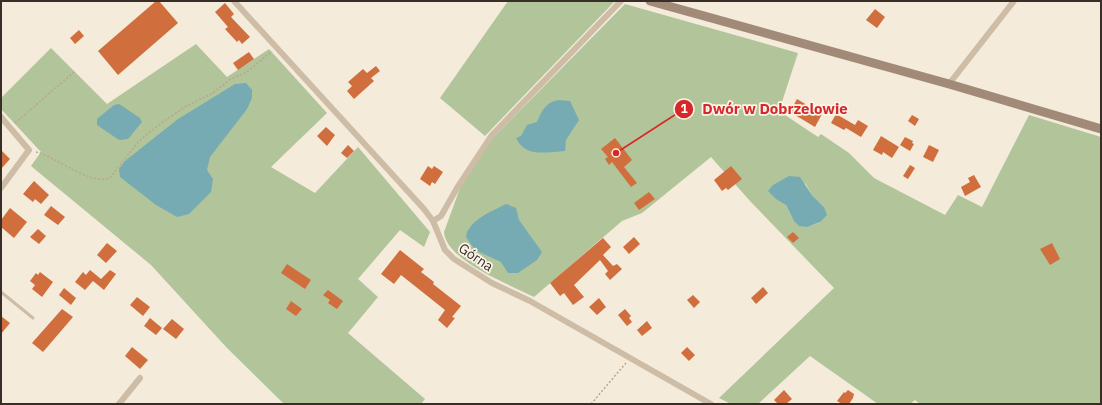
<svg xmlns="http://www.w3.org/2000/svg" width="1102" height="405" viewBox="0 0 1102 405" font-family="'IBM Plex Sans',sans-serif">
<style>
.green{fill:#b2c499;fill-rule:evenodd}
.water{fill:#77abb3}
.building{fill:#d06f3d}
.lines{fill:none;stroke-linecap:round;stroke-linejoin:round}
.path{stroke:#b9a690;stroke-width:1.5;stroke-dasharray:2 2;stroke-linecap:butt}
.service{stroke:#cdbca6;stroke-width:3}
.minor{stroke:#cdbca6;stroke-width:6}
.secondary{stroke:#a18a77;stroke-width:9}
.labels{text-anchor:middle;stroke-width:3.5;stroke-linejoin:round;paint-order:stroke}
.street-label{font-size:14px;fill:#382e27;stroke:#fbf4e8}
.leader{fill:none;stroke:#d62828;stroke-width:1.5}
.callout-dot{fill:#d62828;stroke:#fbf4e8;stroke-width:1.5}
.mark-label{font-size:12px;text-anchor:middle;font-weight:bold;fill:#fff}
.callout-label{font-size:15px;text-anchor:middle;font-weight:bold;fill:#d62828;stroke:#fbf4e8;stroke-width:3.5;stroke-linejoin:round;paint-order:stroke}
</style>
<rect width="100%" height="100%" fill="#f4ebdb"/>
<g class="green">
<polygon points="508,1 615,1 485,136 440,98"/>
<path d="M 625,4 L 798,53 L 779,111 L 818,137 L 821,134 L 849,153 L 874,178 L 945,215 L 958,195 L 982,207 L 1029,115 L 1101,137 L 1101,404 L 920,404 L 915,400 L 910,404 L 878,404 L 810,356 L 758,404 L 731,404 L 719,398 L 834,288 L 750,201 L 711,157 L 642,213 L 622,221 L 534,297 C 511,285 446,261 444,232 L 460,188 L 493,138 ZM 805,183 L 812,195 L 824,207 L 820,222 C 797,232 796,224 786,205 Z"/>
<polygon points="196,44 227,77 269,49 327,113 271,167 315,193 358,147 430,232 424,247 400,230 358,279 378,297 348,333 425,399 421,404 284,404 227,348 151,265 31,166 41,152 1,109 1,98 51,48 107,104"/>
</g>
<g class="water">
<polygon points="246,83 252,90 252,98 247,109 210,157 207,170 213,179 211,192 189,214 177,217 156,205 120,177 119,169 125,161 178,119 235,84"/>
<path d="M 559,100 L 570,101 L 579,120 L 566,140 L 565,151 C 547,152 525,158 516,138 L 521,136 L 527,125 L 537,122 C 542,110 546,102 559,100 Z"/>
<polygon points="119,104 140,118 142,122 128,139 119,140 97,125 97,119 114,105"/>
<polygon points="789,176 800,177 812,195 824,207 827,215 820,222 807,227 799,226 794,221 786,205 776,199 768,191 773,185"/>
<path d="M 506,204 L 516,208 L 519,220 L 542,252 L 537,260 L 518,273 L 508,273 L 501,262 L 475,250 L 466,237 C 468,220 493,211 506,204 Z"/>
</g>
<g class="building">
<polygon points="156,1 159,1 178,23 118,75 98,51"/>
<polygon points="225,3 234,14 231,17 250,37 242,44 239,40 237,42 225,29 228,27 215,12"/>
<polygon points="875,9 885,17 877,28 866,20"/>
<polygon points="79,30 84,36 75,44 70,38"/>
<polygon points="249,52 254,59 238,70 233,63"/>
<polygon points="376,66 380,71 371,78 374,81 354,99 347,91 352,86 348,82 363,69 367,73"/>
<polygon points="797,99 822,114 815,127 790,112"/>
<polygon points="836,114 855,125 858,120 868,126 861,137 846,128 844,130 831,123"/>
<polygon points="912,115 919,119 915,126 908,121"/>
<polygon points="326,127 335,135 327,146 317,136"/>
<polygon points="881,136 899,147 892,158 883,152 882,155 873,150"/>
<polygon points="905,137 913,141 912,143 914,144 910,151 900,145"/>
<polygon points="615,138 632,160 624,167 637,183 631,187 612,162 609,165 605,159 608,157 601,149"/>
<polygon points="348,145 354,151 347,158 341,153"/>
<polygon points="929,145 939,150 933,162 923,157"/>
<polygon points="1,150 10,159 1,169"/>
<polygon points="910,165 915,168 908,179 903,176"/>
<polygon points="428,166 432,169 434,166 443,172 435,184 432,182 430,186 420,179"/>
<polygon points="731,166 742,179 728,190 726,188 722,191 714,180"/>
<polygon points="974,175 981,187 965,196 961,187 970,182 968,178"/>
<polygon points="34,181 49,195 41,204 35,199 33,202 23,194"/>
<polygon points="649,192 655,199 639,210 634,203"/>
<polygon points="51,206 65,217 58,225 44,215"/>
<polygon points="10,208 27,222 14,238 1,227 1,220"/>
<polygon points="38,229 46,236 39,244 30,237"/>
<polygon points="793,232 799,238 793,243 787,237"/>
<polygon points="634,237 640,244 629,254 623,247"/>
<polygon points="603,238 611,247 603,255 613,266 617,264 622,269 610,280 605,274 608,271 600,260 574,285 584,297 573,305 564,293 560,296 550,283"/>
<polygon points="107,243 117,251 106,263 97,255"/>
<polygon points="1052,243 1060,259 1050,265 1040,249"/>
<polygon points="400,250 424,269 421,272 434,282 433,284 461,306 452,317 455,318 447,328 438,320 445,310 401,275 394,284 381,274"/>
<polygon points="287,264 311,280 305,289 281,273"/>
<polygon points="90,270 101,279 110,270 116,274 104,290 93,281 85,290 75,282 83,272 86,275"/>
<polygon points="40,272 53,282 42,297 32,289 35,285 30,281 36,273 38,275"/>
<polygon points="763,287 768,293 756,304 751,298"/>
<polygon points="64,288 76,298 71,305 59,295"/>
<polygon points="328,290 343,301 337,309 328,303 330,300 323,295"/>
<polygon points="693,295 700,302 694,308 687,300"/>
<polygon points="137,297 150,307 143,316 130,305"/>
<polygon points="599,298 606,307 597,315 589,307"/>
<polygon points="291,301 302,309 296,316 286,309"/>
<polygon points="62,309 73,317 43,352 32,343"/>
<polygon points="625,309 631,316 629,318 632,322 627,326 618,315"/>
<polygon points="1,316 10,323 1,334"/>
<polygon points="150,318 162,328 156,335 144,326"/>
<polygon points="172,319 184,329 176,339 163,329"/>
<polygon points="647,321 652,328 642,336 637,330"/>
<polygon points="132,347 148,360 140,369 125,356"/>
<polygon points="687,347 695,355 689,361 681,353"/>
<polygon points="784,390 792,399 786,404 778,404 774,400"/>
<polygon points="848,390 854,394 853,398 849,404 842,404 837,401 844,392 845,393"/>
</g>
<g class="lines">
<g class="path">
<polyline points="15,123 74,72"/>
<path d="M 36,152 C 57,157 88,185 110,178 L 139,141 L 160,124 L 185,107 L 213,93 L 229,80 L 247,72 L 272,51"/>
<polyline points="591,404 626,363"/>
</g>
<polyline class="service" points="1,292 33,318"/>
<g class="minor">
<polyline points="234,1 424,209 433,221 445,250 454,259 492,283 530,301 711,404"/>
<polyline points="949,84 1014,1"/>
<polyline points="1,117 29,150 1,188"/>
<polyline points="433,221 441,216 457,188 492,135 621,1"/>
<polyline points="119,404 140,378"/>
</g>
<polyline class="secondary" points="650,1 949,84 1101,129"/>
</g>
<g class="labels">
<g class="street-label">
<text transform="translate(476 257) rotate(34)" y="5">Górna</text>
</g>
</g>
<path class="leader" d="M616 153L684 109"/>
<g class="callout-dot">
<circle cx="616" cy="153" r="4"/>
<circle cx="684" cy="109" r="10"/>
</g>
<g class="mark-label">
<text x="684" y="113">1</text>
</g>
<g class="callout-label">
<text x="775" y="114">Dwór w Dobrzelowie</text>
</g>
<rect width="1102" height="405" fill="none" stroke="#382e27" stroke-width="4"/>
</svg>
